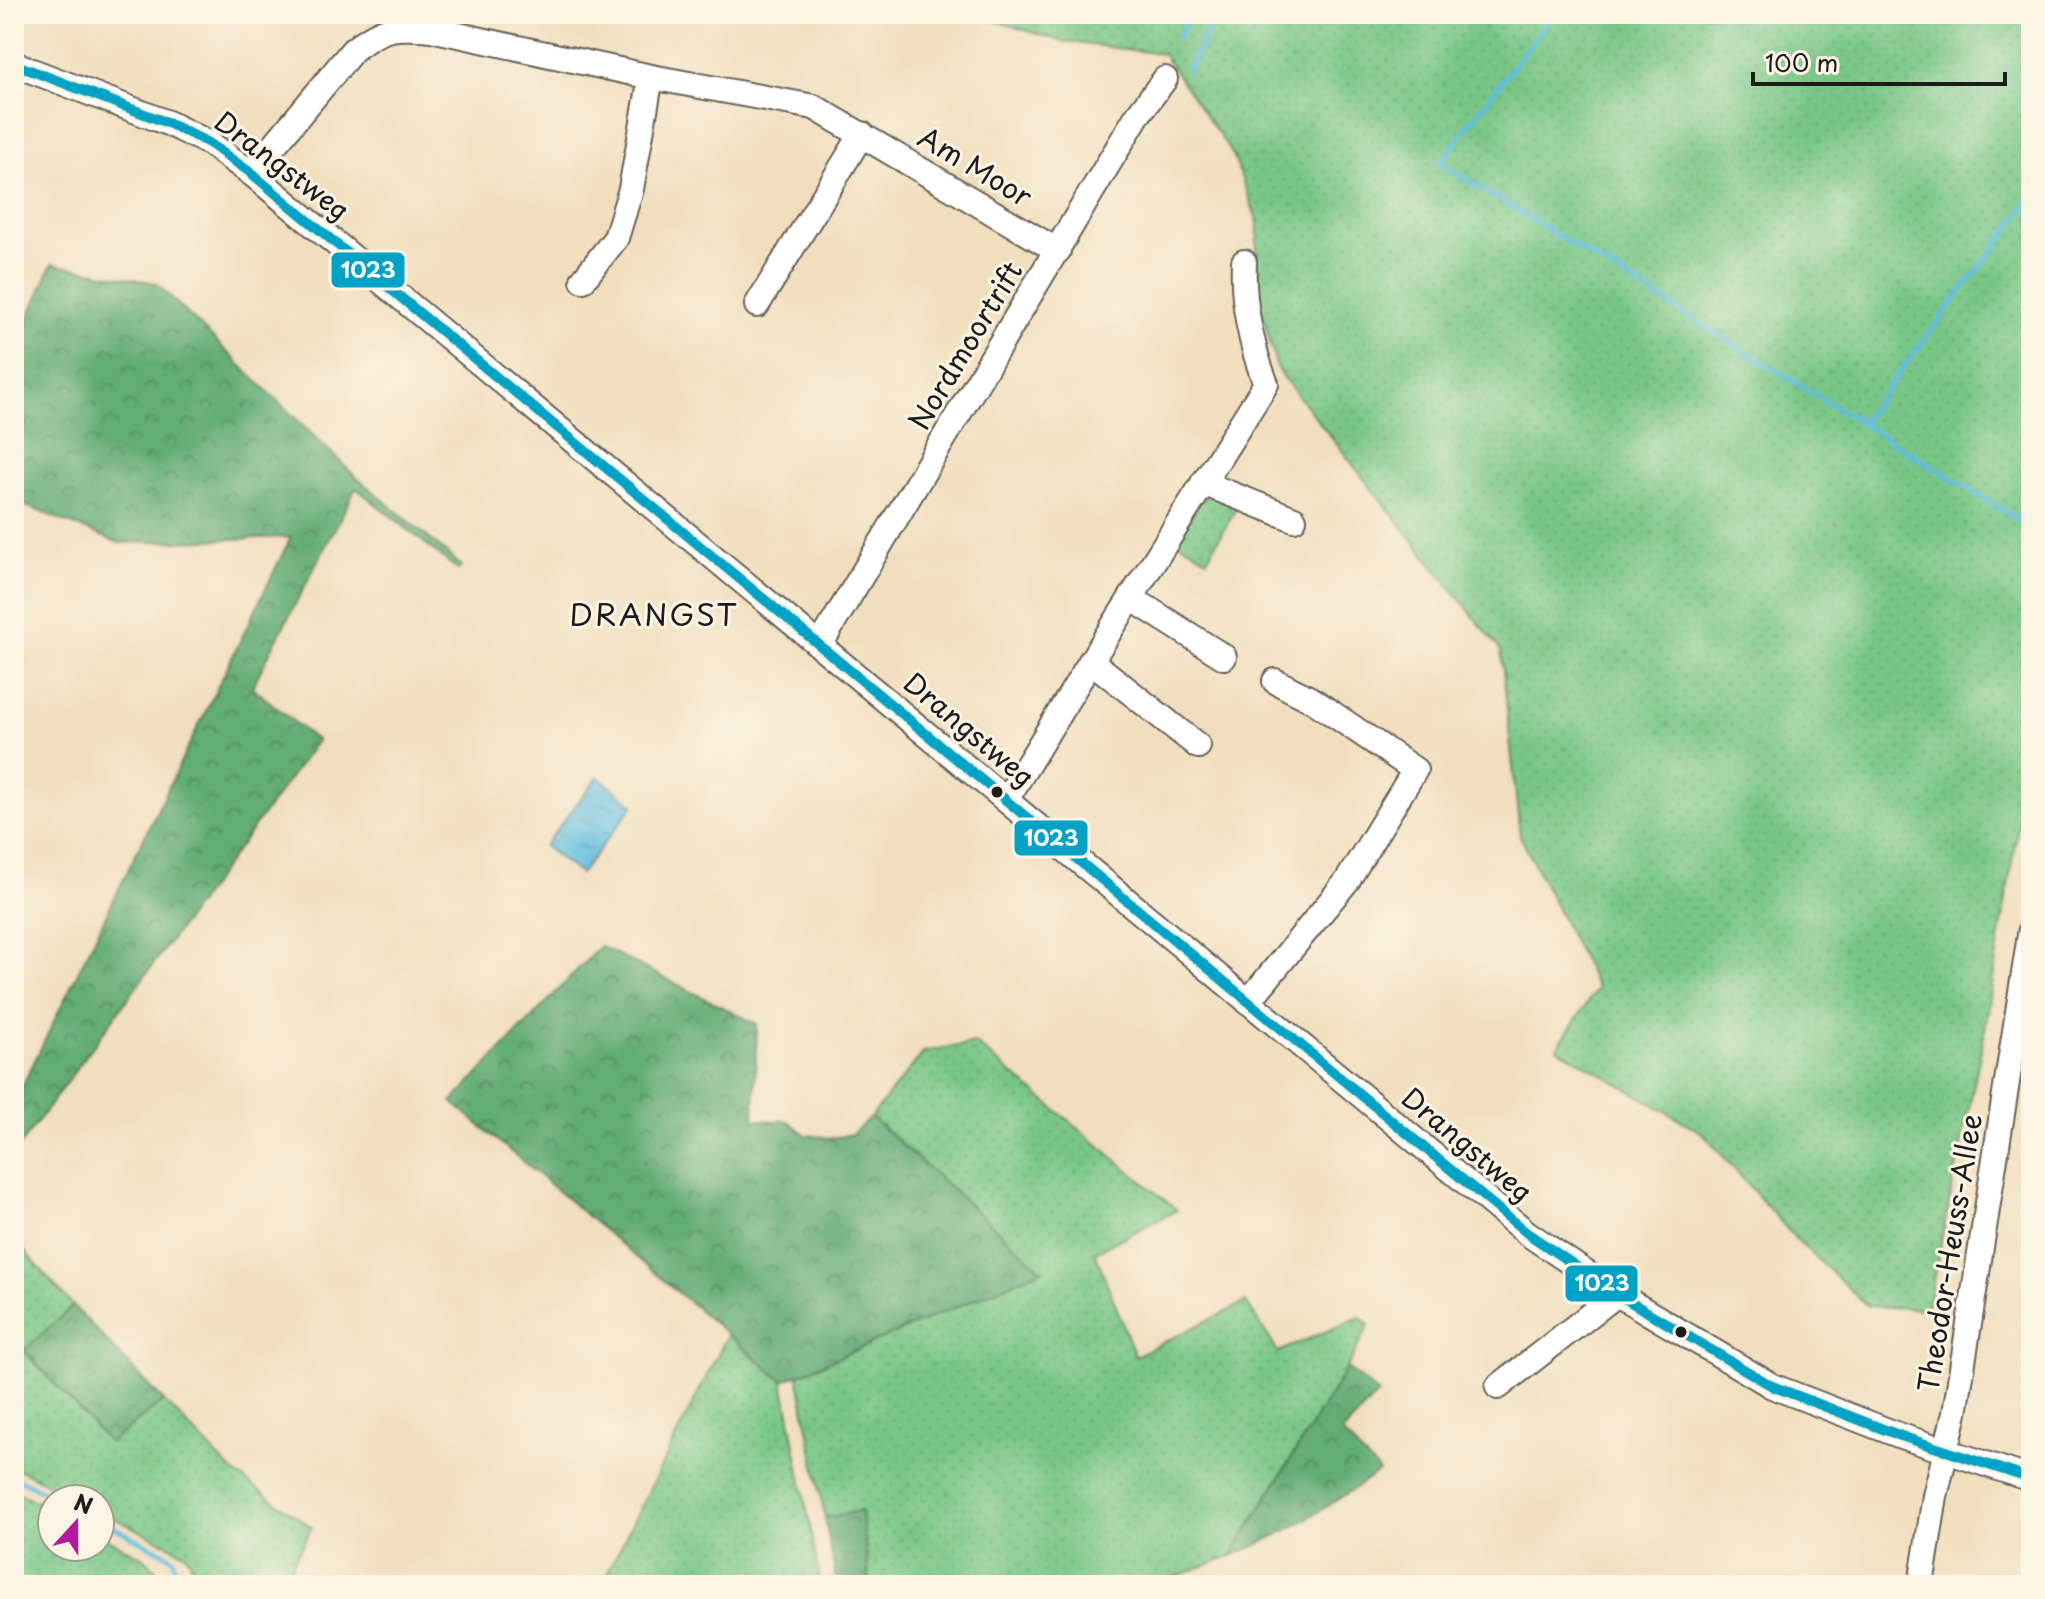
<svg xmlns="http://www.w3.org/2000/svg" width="2045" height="1599" viewBox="0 0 2045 1599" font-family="'Playpen Sans',sans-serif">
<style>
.grass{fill:url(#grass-dots);stroke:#4a7252;stroke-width:2}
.forest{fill:url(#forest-crowns);stroke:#3f6448;stroke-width:2}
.water{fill:url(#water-ripples);stroke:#3e6d7e;stroke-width:2}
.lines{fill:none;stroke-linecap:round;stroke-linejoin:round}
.stream{stroke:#61bedf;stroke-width:5}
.minor-casing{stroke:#676054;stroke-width:28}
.minor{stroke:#fff;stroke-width:24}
.bus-1-casing{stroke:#fcf5e5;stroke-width:16}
.bus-1{stroke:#01a2c5;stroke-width:10}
.bus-dot{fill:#1c1c1c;stroke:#fcf5e5;stroke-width:3}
.labels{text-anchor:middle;stroke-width:6;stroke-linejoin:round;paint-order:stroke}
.street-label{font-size:28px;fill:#1c1c1c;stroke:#fcf5e5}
.neighbourhood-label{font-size:30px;letter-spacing:2px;fill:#1c1c1c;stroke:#fcf5e5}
.line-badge{stroke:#fcf5e5;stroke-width:3}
.badge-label{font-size:22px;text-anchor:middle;font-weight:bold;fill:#fff}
</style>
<defs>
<pattern id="grass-dots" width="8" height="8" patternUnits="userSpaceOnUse" patternTransform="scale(2)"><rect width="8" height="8" fill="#79c787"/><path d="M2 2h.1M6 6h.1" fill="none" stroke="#68aa74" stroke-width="1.8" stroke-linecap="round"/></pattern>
<pattern id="forest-crowns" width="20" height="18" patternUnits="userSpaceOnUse" patternTransform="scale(2)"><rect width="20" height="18" fill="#62ac74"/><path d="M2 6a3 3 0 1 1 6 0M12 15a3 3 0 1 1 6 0" fill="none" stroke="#508b5e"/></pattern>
<pattern id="water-ripples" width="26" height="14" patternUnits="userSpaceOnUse" patternTransform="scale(2)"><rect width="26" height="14" fill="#61bedf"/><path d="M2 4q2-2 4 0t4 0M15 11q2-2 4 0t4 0" fill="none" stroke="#4f9ab4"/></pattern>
</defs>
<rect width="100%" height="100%" fill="#fcf5e5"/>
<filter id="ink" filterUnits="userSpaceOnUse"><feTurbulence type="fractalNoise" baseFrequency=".0125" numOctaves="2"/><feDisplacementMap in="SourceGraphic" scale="16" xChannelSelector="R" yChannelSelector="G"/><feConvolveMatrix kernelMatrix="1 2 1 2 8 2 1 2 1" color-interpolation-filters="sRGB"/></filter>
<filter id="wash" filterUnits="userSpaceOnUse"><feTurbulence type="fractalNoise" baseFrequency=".006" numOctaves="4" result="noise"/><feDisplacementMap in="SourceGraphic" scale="32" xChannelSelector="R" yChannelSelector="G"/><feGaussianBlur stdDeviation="1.8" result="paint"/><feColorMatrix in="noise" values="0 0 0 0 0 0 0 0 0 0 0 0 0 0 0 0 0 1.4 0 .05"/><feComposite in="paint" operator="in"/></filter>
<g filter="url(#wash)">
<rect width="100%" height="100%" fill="#f1debd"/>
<g class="grass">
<polygon points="972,14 2031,14 2031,744 1984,1035 1927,1309 1867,1306 1795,1238 1703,1133 1557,1048 1597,988 1520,836 1501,651 1277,369 1255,286 1258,222 1233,155 1163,54 1061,41"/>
<polygon points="1214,493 1240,501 1207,559 1176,540 1201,500"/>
<polygon points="975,1043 1177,1210 1095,1252 1135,1356 1246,1302 1278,1352 1360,1317 1369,1325 1347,1368 1231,1556 1153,1585 870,1585 861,1511 825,1518 798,1375 1042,1270 871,1117 924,1052"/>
<polygon points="14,1239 73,1306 24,1351 109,1443 164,1401 232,1471 312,1527 281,1585 181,1585 192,1565 185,1553 100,1511 100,1499 77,1499 14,1467"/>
<polygon points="728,1334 783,1381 821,1585 601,1585"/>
<polygon points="14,1490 52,1510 52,1547 100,1547 100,1535 144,1558 160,1574 154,1585 14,1585"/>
</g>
<g class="forest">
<polygon points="52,264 156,283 356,477 462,566 458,570 356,488 252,687 317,741 19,1147 14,1143 14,1103 291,537 119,543 14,501 14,351"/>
<polygon points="600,946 757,1024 754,1120 788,1121 806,1135 834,1138 852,1134 871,1117 1042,1270 783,1381 452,1102"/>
<polygon points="73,1306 164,1401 109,1443 24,1350"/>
<path d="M 1347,1368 L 1378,1393 L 1342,1433 L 1379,1472 C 1332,1504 1284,1536 1231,1556 Z"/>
<polygon points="861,1511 870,1585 837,1585 825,1518"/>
</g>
<polygon class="water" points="598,777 634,805 580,874 544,846"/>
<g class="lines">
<g class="stream">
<polyline points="1553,14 1440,163 2019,520"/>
<polyline points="1177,39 1191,14"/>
<polyline points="1188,70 1216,14"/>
<polyline points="1861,423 2031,200"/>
<polyline points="14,1477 58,1499"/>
<polyline points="100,1520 173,1558 176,1571 168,1585"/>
</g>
</g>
</g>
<g filter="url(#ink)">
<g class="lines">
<defs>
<g id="minor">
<polyline points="14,64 168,123 209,143 251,173 1527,1233 1617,1294 1772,1386 1901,1436 2031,1479"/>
<path d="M 251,173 L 353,50 C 383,26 394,26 431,29 L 651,77 L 814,107 L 1058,251"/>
<polyline points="583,280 616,238 631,189 651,77"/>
<polyline points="757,305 862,134"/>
<polyline points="1203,483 1294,519"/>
<polyline points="1131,598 1224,657"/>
<polyline points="820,645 1137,116 1165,79"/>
<polyline points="1091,661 1198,746"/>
<path d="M 1006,800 L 1091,661 L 1266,384 C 1251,346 1242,302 1244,262"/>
<polyline points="1248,1002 1347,881 1415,770 1314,701 1275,681"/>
<polyline points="1498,1387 1617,1294"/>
<polyline points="1921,1585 1935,1496 1955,1413 2031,929"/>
</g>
</defs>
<use href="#minor" class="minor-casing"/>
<use href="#minor" class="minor"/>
<defs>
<polyline id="bus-1" points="14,64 168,123 209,143 251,173 1527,1233 1617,1294 1772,1386 1901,1436 2031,1479"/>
</defs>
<use href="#bus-1" class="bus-1-casing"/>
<use href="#bus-1" class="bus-1"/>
</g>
</g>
<g class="bus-dot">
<circle cx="997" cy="792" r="7"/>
<circle cx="1681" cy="1332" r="7"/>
</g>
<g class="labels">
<g class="street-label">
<text transform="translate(282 166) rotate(37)" y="10">Drangstweg</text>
<text transform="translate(975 167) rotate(31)" y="10">Am Moor</text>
<text transform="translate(966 346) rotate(-59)" y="10">Nordmoortrift</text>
<text transform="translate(969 730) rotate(40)" y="10">Drangstweg</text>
<text transform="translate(1467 1145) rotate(40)" y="10">Drangstweg</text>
<text transform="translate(1950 1253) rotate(-81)" y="10">Theodor-Heuss-Allee</text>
</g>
<g class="neighbourhood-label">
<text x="654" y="626">DRANGST</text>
</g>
</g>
<g class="line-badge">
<rect x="330" y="251" width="76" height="38" rx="8" fill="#01a2c5"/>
<rect x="1013" y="819" width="76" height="38" rx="8" fill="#01a2c5"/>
<rect x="1564" y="1264" width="75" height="39" rx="8" fill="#01a2c5"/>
</g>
<g class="badge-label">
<text x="368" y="278">1023</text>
<text x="1051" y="846">1023</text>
<text x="1602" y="1291">1023</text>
</g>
<rect width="2045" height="1599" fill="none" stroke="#fcf5e5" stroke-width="48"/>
<g transform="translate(76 1523) rotate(21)"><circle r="38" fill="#fcf5e5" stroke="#a29e95" stroke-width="2"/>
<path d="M0-6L14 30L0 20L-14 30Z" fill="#b5179e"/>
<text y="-12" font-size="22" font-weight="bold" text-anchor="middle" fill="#1c1c1c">N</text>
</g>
<path d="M1753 72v12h252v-12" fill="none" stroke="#1c1c1c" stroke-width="4"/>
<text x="1765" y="72" font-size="24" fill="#1c1c1c" stroke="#fcf5e5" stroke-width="6" paint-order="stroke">100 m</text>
</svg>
